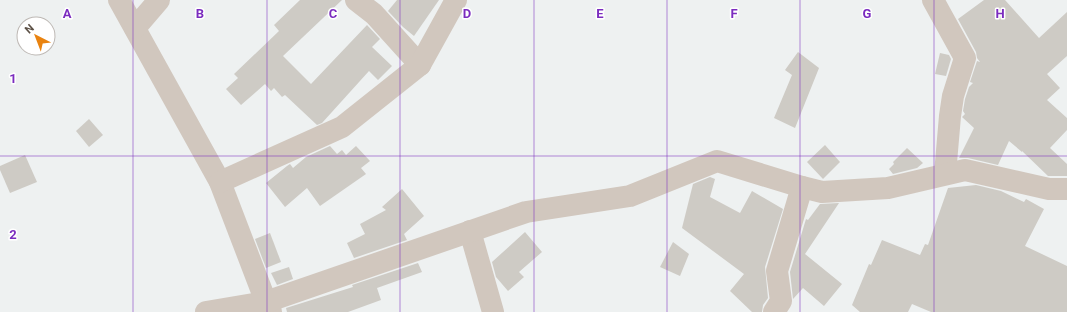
<svg xmlns="http://www.w3.org/2000/svg" width="1067" height="312" viewBox="0 0 1067 312" font-family="Roboto,sans-serif">
<style>
.building{fill:#cecbc5}
.lines{fill:none;stroke-linecap:round;stroke-linejoin:round}
.minor{stroke:#d1c7be;stroke-width:22}
.grid{fill:none;stroke:#7b2cbf;stroke-width:1;stroke-opacity:0.55}
.grid-label{font-size:13px;text-anchor:middle;font-weight:bold;fill:#7b2cbf;stroke:#fff;stroke-width:3;stroke-linejoin:round;paint-order:stroke}
</style>
<rect width="100%" height="100%" fill="#eef1f1"/>
<g class="building">
<polygon points="300,0 342,0 283,56 311,84 367,25 380,39 372,47 392,66 378,80 369,71 322,123 317,125 285,95 282,97 274,88 271,91 265,84 241,105 226,89 238,78 234,74 279,31 274,25"/>
<polygon points="397,0 439,0 414,36 403,27 388,11"/>
<polygon points="984,0 1005,0 1039,38 1067,12 1067,56 1047,74 1060,88 1047,100 1067,118 1067,130 1050,148 1067,164 1067,176 1048,176 1022,151 1022,152 1009,141 998,165 968,158 959,158 974,128 962,117 965,114 963,111 965,99 969,87 973,83 970,82 977,61 980,62 977,58 976,52 958,19"/>
<polygon points="798,52 819,68 795,128 774,118 792,75 785,70"/>
<polygon points="940,53 949,55 951,59 946,76 935,74"/>
<polygon points="89,119 103,135 89,147 76,131"/>
<polygon points="825,145 840,162 823,179 807,162"/>
<polygon points="330,146 337,154 342,150 346,155 356,146 370,161 361,168 366,174 320,206 307,188 285,207 266,183 287,166 290,164 293,168 306,157"/>
<polygon points="907,148 923,163 917,168 893,174 889,169 894,164 893,162"/>
<polygon points="25,155 37,182 10,193 0,170 0,166"/>
<polygon points="710,177 715,179 710,197 740,213 752,191 783,209 765,267 768,298 763,305 762,312 752,312 730,291 744,274 682,228 693,184"/>
<polygon points="976,185 1001,191 1024,202 1026,199 1044,209 1025,246 1067,266 1067,312 931,312 912,304 908,312 860,312 852,305 869,264 871,265 882,240 920,255 925,244 928,245 948,188"/>
<polygon points="402,189 424,216 404,234 407,240 354,258 347,243 365,234 360,224 386,210 382,207"/>
<polygon points="839,203 805,254 842,284 824,306 803,288 793,299 790,272 806,219 808,220 820,204"/>
<polygon points="525,232 542,252 519,272 524,277 508,291 496,277 492,262"/>
<polygon points="270,233 281,262 266,268 255,239"/>
<polygon points="673,242 689,254 680,276 660,267"/>
<polygon points="418,263 422,272 377,288 381,300 348,312 287,312 286,308 353,287 352,285"/>
<polygon points="289,267 293,279 277,285 271,273"/>
</g>
<g class="lines">
<g class="minor">
<polyline points="119,0 220,182 266,302 271,312"/>
<polyline points="356,0 374,14 420,65"/>
<polyline points="933,0 965,58 953,96 950,116 945,174"/>
<polyline points="135,28 159,0"/>
<polyline points="220,182 342,127 420,65 456,0"/>
<polyline points="470,231 493,312"/>
<polyline points="206,312 266,302 526,212 630,196 717,161 802,187 822,192 888,188 965,170 1049,189 1067,189"/>
<polyline points="774,312 781,301 777,271 802,187"/>
</g>
</g>
<path class="grid" d="M 133,0 L 133,312M 267,0 L 267,312M 400,0 L 400,312M 534,0 L 534,312M 667,0 L 667,312M 800,0 L 800,312M 934,0 L 934,312M 0,156 L 1067,156"/>
<g class="grid-label">
<text x="67" y="18">A</text>
<text x="200" y="18">B</text>
<text x="333" y="18">C</text>
<text x="467" y="18">D</text>
<text x="600" y="18">E</text>
<text x="734" y="18">F</text>
<text x="867" y="18">G</text>
<text x="1000" y="18">H</text>
<text x="13" y="83">1</text>
<text x="13" y="239">2</text>
</g>
<g transform="translate(36 36) rotate(318)"><circle r="19" fill="#ffffff" stroke="#beb9b5"/>
<path d="M0-3L7 15L0 10L-7 15Z" fill="#e98310"/>
<text y="-6" font-size="11" font-weight="bold" text-anchor="middle" fill="#5c5045">N</text>
</g>
</svg>
